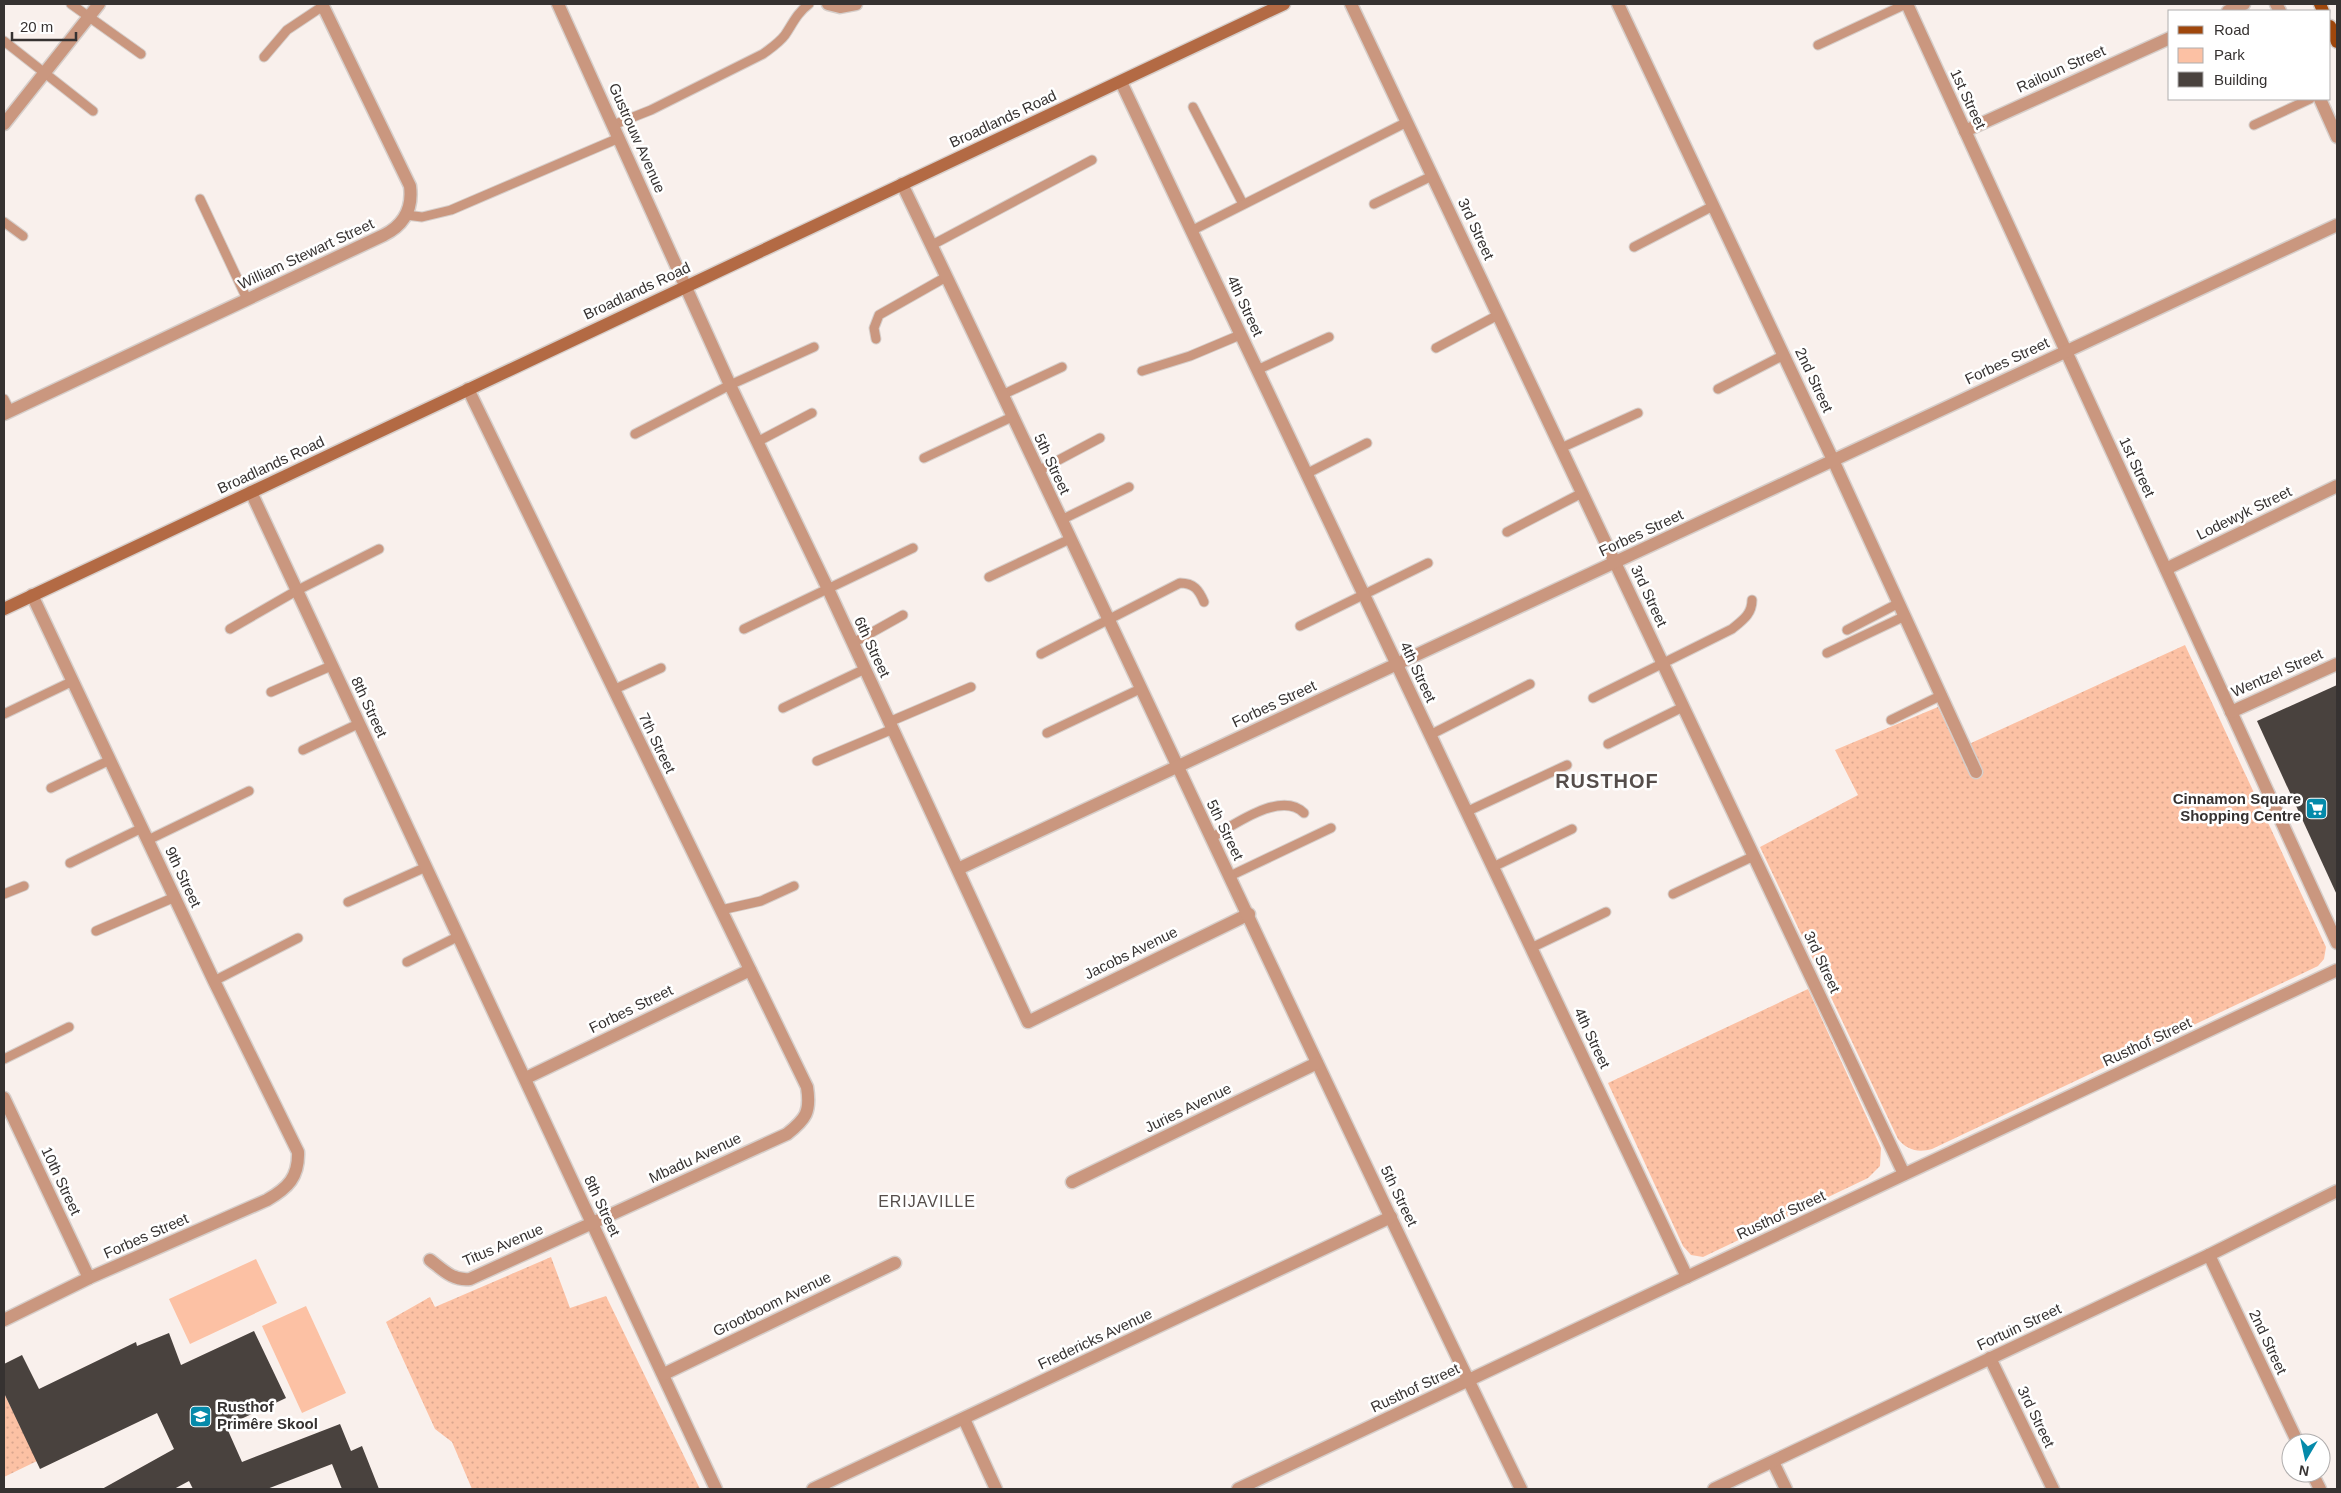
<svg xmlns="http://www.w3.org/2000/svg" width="2341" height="1493" viewBox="0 0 2341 1493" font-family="Helvetica,sans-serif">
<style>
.green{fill:url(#green-dots)}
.pitch{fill:#fcc1a4}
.building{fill:#49423e}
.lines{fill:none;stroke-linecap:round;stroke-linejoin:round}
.lane-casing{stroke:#d6ceca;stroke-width:11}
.street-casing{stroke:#d6ceca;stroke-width:15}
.secondary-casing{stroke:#d6ceca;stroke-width:15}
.primary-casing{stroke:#d6ceca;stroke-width:15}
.lane{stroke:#ca977f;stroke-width:9}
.street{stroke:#ca977f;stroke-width:12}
.secondary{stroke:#b36a44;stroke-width:12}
.primary{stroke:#9f470c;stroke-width:12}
.labels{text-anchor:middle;stroke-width:5;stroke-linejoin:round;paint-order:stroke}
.street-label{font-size:15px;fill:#363231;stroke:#fff}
.poi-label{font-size:15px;font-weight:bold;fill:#363231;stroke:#fff;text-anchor:end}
.neighbourhood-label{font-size:16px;letter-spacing:1px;fill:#564e4b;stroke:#fff}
.district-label{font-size:20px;font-weight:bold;letter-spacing:1px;fill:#564e4b;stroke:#fff}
</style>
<defs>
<pattern id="green-dots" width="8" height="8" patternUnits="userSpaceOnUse" patternTransform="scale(1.25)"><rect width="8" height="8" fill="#fcc1a4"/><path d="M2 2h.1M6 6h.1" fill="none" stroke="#d9a68e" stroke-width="1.8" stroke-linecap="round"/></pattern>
</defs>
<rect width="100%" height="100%" fill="#f9f0ec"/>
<g class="green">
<path d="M 2185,645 L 2326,947 L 2324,959 L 2318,966 L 1932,1149 C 1918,1153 1907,1150 1898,1139 L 1760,847 L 1858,795 L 1835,750 L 1938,707 L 1958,749 Z"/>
<polygon points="1808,989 1881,1148 1880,1166 1868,1178 1703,1257 1691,1255 1683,1246 1608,1083"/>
<polygon points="551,1257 570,1308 606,1296 700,1489 472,1489 452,1442 435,1429 386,1322 430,1297 435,1307"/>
<polygon points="4,1393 37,1461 4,1477"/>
</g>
<g class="pitch">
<polygon points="256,1259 277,1303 190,1344 169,1299"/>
<polygon points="306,1306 346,1393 302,1413 262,1326"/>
</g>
<g class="building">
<polygon points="2337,685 2337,895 2257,721"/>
<polygon points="254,1331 286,1398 226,1426 242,1462 340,1424 351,1451 362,1446 379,1489 342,1489 332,1464 267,1489 193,1489 189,1481 174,1489 102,1489 174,1449 157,1413 40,1469 4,1393 4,1364 22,1355 39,1389 136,1342 137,1346 169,1333 181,1365"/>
</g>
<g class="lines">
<defs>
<g id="lane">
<polyline points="71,4 141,54"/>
<polyline points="4,41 93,111"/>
<polyline points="1818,45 1906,4"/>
<polyline points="264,57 287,30 323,6"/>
<polyline points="1193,107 1243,204"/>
<path d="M 613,125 L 651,110 L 763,54 C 771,48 779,43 785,35 C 793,23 797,13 809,4"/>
<polyline points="2254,125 2310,99"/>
<polyline points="200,199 247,299"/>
<polyline points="1374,204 1432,176"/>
<polyline points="406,215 422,217 451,210 619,138"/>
<polyline points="4,222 23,236"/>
<polyline points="1191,231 1407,122"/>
<polyline points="932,245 1092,160"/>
<polyline points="1634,247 1713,206"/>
<polyline points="876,339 874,328 879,315 946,277"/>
<polyline points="1436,348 1498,315"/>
<polyline points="1257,370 1329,337"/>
<polyline points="1142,371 1190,356 1240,335"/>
<polyline points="1718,389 1784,355"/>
<polyline points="1002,395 1062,367"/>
<polyline points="4,399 10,411"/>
<polyline points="635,434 730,385 814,347"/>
<polyline points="757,442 812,413"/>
<polyline points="1561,448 1638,413"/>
<polyline points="924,458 1012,417"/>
<polyline points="1038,471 1100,438"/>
<polyline points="1306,474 1367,443"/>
<polyline points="1061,520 1129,487"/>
<polyline points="1507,532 1582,493"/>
<polyline points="989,577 1070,539"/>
<polyline points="1300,626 1428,563"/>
<polyline points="230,629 296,591 379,549"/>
<polyline points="744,629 913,548"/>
<polyline points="1847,630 1899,603"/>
<polyline points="853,643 903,615"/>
<polyline points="1827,653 1905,616"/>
<path d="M 1041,654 L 1180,583 C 1194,583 1199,590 1204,602"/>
<polyline points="613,690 661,668"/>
<polyline points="271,692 331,666"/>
<path d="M 1593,698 L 1732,629 C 1743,620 1752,614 1752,600"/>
<polyline points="783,708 865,669"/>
<polyline points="4,714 73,681"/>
<polyline points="1891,720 1942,695"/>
<polyline points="889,722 971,687"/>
<polyline points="1047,733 1140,689"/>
<polyline points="1430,735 1530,684"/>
<polyline points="1608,744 1683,707"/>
<polyline points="303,750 358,724"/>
<polyline points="817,761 893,729"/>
<polyline points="51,788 110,760"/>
<polyline points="1466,812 1567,765"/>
<path d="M 1211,838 C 1234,825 1281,790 1304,813"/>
<polyline points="148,840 249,791"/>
<polyline points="70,863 142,828"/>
<polyline points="1493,867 1572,829"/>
<polyline points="1230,876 1331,828"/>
<polyline points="4,894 24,886"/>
<polyline points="1673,894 1754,856"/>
<polyline points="348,902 426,867"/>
<polyline points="721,910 761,901 794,886"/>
<polyline points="96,931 175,897"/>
<polyline points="1531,948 1606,912"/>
<polyline points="407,962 459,936"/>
<polyline points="214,981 298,938"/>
<polyline points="4,1059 69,1027"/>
</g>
<g id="street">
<polyline points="558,4 730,385 828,589 1028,1022 1249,914"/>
<polyline points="828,4 840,7 856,4"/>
<polyline points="1351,4 1904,1174"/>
<polyline points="1618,4 1833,460 1976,772"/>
<polyline points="1907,4 2337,943"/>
<polyline points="2276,4 2280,11"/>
<polyline points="2228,11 2244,4"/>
<polyline points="1121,82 1687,1277"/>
<polyline points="2320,99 2337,137"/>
<polyline points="4,124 99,4"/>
<polyline points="1965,131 2170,38"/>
<path d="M 902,184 C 1111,618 1310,1056 1521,1489"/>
<path d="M 4,414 L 384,235 C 404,225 413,209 410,186 L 322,4"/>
<polyline points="251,492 716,1489"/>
<polyline points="2166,569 2337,486"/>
<polyline points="2231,712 2337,664"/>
<polyline points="958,869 2337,225"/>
<polyline points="526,1078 750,970"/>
<polyline points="4,1098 89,1278"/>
<polyline points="1072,1182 1317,1063"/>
<polyline points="2209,1255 2298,1443"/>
<path d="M 430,1260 C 443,1270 453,1281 470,1279 L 787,1134 C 806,1119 811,1112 807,1087 L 468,389"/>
<path d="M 4,1320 L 89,1278 L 267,1200 C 288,1188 299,1177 298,1152 L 214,981 L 32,595"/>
<polyline points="1990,1358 2053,1489"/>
<polyline points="664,1374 895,1263"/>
<polyline points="964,1419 996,1489"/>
<polyline points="1773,1462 1786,1489"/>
<polyline points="2312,1473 2320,1489"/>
<polyline points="813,1489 1391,1217"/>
<polyline points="1238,1489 2337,970"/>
<polyline points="1714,1489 2209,1255 2337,1191"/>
</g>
<polyline id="secondary" points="4,609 1284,4"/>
<g id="primary">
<polyline points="2320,4 2323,11"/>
<polyline points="2330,26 2337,42"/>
</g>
</defs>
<use href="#lane" class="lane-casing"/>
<use href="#street" class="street-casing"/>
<use href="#secondary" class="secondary-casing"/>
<use href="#primary" class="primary-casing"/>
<use href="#lane" class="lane"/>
<use href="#street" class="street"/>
<use href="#secondary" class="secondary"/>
<use href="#primary" class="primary"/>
</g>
<defs>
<symbol id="supermarket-square" viewBox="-11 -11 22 22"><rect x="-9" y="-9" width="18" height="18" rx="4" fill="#058aaa" stroke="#fff"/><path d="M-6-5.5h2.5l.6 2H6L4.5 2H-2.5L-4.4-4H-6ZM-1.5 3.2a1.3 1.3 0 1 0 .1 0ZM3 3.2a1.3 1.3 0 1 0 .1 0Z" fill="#fff"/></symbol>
<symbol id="school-square" viewBox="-11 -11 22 22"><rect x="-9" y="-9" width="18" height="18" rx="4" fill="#058aaa" stroke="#fff"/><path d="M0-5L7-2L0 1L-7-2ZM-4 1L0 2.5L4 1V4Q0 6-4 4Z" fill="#fff"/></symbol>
</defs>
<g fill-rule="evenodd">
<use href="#supermarket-square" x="2304" y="796" width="25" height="25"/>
<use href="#school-square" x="188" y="1404" width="25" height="25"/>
</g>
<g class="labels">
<g class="street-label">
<text transform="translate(2061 69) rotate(-24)" y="5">Railoun Street</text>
<text transform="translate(1968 99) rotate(65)" y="5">1st Street</text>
<text transform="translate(1003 119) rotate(-25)" y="5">Broadlands Road</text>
<text transform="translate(637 138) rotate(66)" y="5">Gustrouw Avenue</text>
<text transform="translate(1476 229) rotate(65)" y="5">3rd Street</text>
<text transform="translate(306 254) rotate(-25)" y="5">William Stewart Street</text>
<text transform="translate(637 291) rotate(-25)" y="5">Broadlands Road</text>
<text transform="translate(1245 306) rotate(65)" y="5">4th Street</text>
<text transform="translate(2007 361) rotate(-25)" y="5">Forbes Street</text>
<text transform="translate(1814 380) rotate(65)" y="5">2nd Street</text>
<text transform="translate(1052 464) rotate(65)" y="5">5th Street</text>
<text transform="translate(271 465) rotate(-25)" y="5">Broadlands Road</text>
<text transform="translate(2137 467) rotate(65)" y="5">1st Street</text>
<text transform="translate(2244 513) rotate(-26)" y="5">Lodewyk Street</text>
<text transform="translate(1641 533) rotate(-25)" y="5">Forbes Street</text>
<text transform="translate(1649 596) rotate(65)" y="5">3rd Street</text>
<text transform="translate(872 647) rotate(65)" y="5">6th Street</text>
<text transform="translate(1418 672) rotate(65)" y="5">4th Street</text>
<text transform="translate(2277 673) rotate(-24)" y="5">Wentzel Street</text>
<text transform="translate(1274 704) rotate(-25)" y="5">Forbes Street</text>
<text transform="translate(369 707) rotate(65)" y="5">8th Street</text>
<text transform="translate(657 743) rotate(64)" y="5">7th Street</text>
<text transform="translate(1225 830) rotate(64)" y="5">5th Street</text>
<text transform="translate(183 877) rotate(65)" y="5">9th Street</text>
<text transform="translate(1131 953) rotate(-26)" y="5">Jacobs Avenue</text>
<text transform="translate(1822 962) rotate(65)" y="5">3rd Street</text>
<text transform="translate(631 1009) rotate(-26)" y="5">Forbes Street</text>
<text transform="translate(1592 1038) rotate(65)" y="5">4th Street</text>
<text transform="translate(2147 1042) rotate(-25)" y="5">Rusthof Street</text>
<text transform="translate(1188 1108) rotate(-26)" y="5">Juries Avenue</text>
<text transform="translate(695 1158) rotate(-25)" y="5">Mbadu Avenue</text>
<text transform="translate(61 1181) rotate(65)" y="5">10th Street</text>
<text transform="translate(1399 1196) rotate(64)" y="5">5th Street</text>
<text transform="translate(602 1206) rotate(65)" y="5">8th Street</text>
<text transform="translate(1781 1215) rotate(-25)" y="5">Rusthof Street</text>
<text transform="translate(146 1236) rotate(-24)" y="5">Forbes Street</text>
<text transform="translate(503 1245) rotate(-23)" y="5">Titus Avenue</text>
<text transform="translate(772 1304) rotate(-26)" y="5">Grootboom Avenue</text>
<text transform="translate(2019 1327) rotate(-25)" y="5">Fortuin Street</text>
<text transform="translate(1095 1339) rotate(-25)" y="5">Fredericks Avenue</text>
<text transform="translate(2268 1342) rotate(65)" y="5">2nd Street</text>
<text transform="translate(1415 1388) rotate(-25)" y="5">Rusthof Street</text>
<text transform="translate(2036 1417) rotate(64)" y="5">3rd Street</text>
</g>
<g class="poi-label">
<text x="2301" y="804">Cinnamon Square<tspan x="2301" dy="17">Shopping Centre</tspan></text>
<text x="217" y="1412" text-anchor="start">Rusthof<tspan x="217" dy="17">Primêre Skool</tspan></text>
</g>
<g class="neighbourhood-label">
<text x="927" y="1207">ERIJAVILLE</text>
</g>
<g class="district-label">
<text x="1607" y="788">RUSTHOF</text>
</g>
</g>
<rect width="2341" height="1493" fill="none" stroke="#363231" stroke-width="10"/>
<rect x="2168" y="10" width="162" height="90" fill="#ffffff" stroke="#afadad"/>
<rect x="2178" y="26" width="25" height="8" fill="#9f470c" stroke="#afadad"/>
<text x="2214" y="35" font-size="15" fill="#363231">Road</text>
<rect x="2178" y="48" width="25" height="15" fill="#fcc1a4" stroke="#afadad"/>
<text x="2214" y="60" font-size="15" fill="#363231">Park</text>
<rect x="2178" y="72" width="25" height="15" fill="#49423e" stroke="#afadad"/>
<text x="2214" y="85" font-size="15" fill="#363231">Building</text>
<g transform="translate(2306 1458) rotate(189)"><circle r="24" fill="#ffffff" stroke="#afadad"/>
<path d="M0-4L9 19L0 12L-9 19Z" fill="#058aaa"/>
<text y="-8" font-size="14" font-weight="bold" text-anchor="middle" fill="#363231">N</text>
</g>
<path d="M12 32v8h64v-8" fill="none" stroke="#363231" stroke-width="2.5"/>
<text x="20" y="32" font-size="15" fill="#363231" stroke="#ffffff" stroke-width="4" paint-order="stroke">20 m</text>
</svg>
